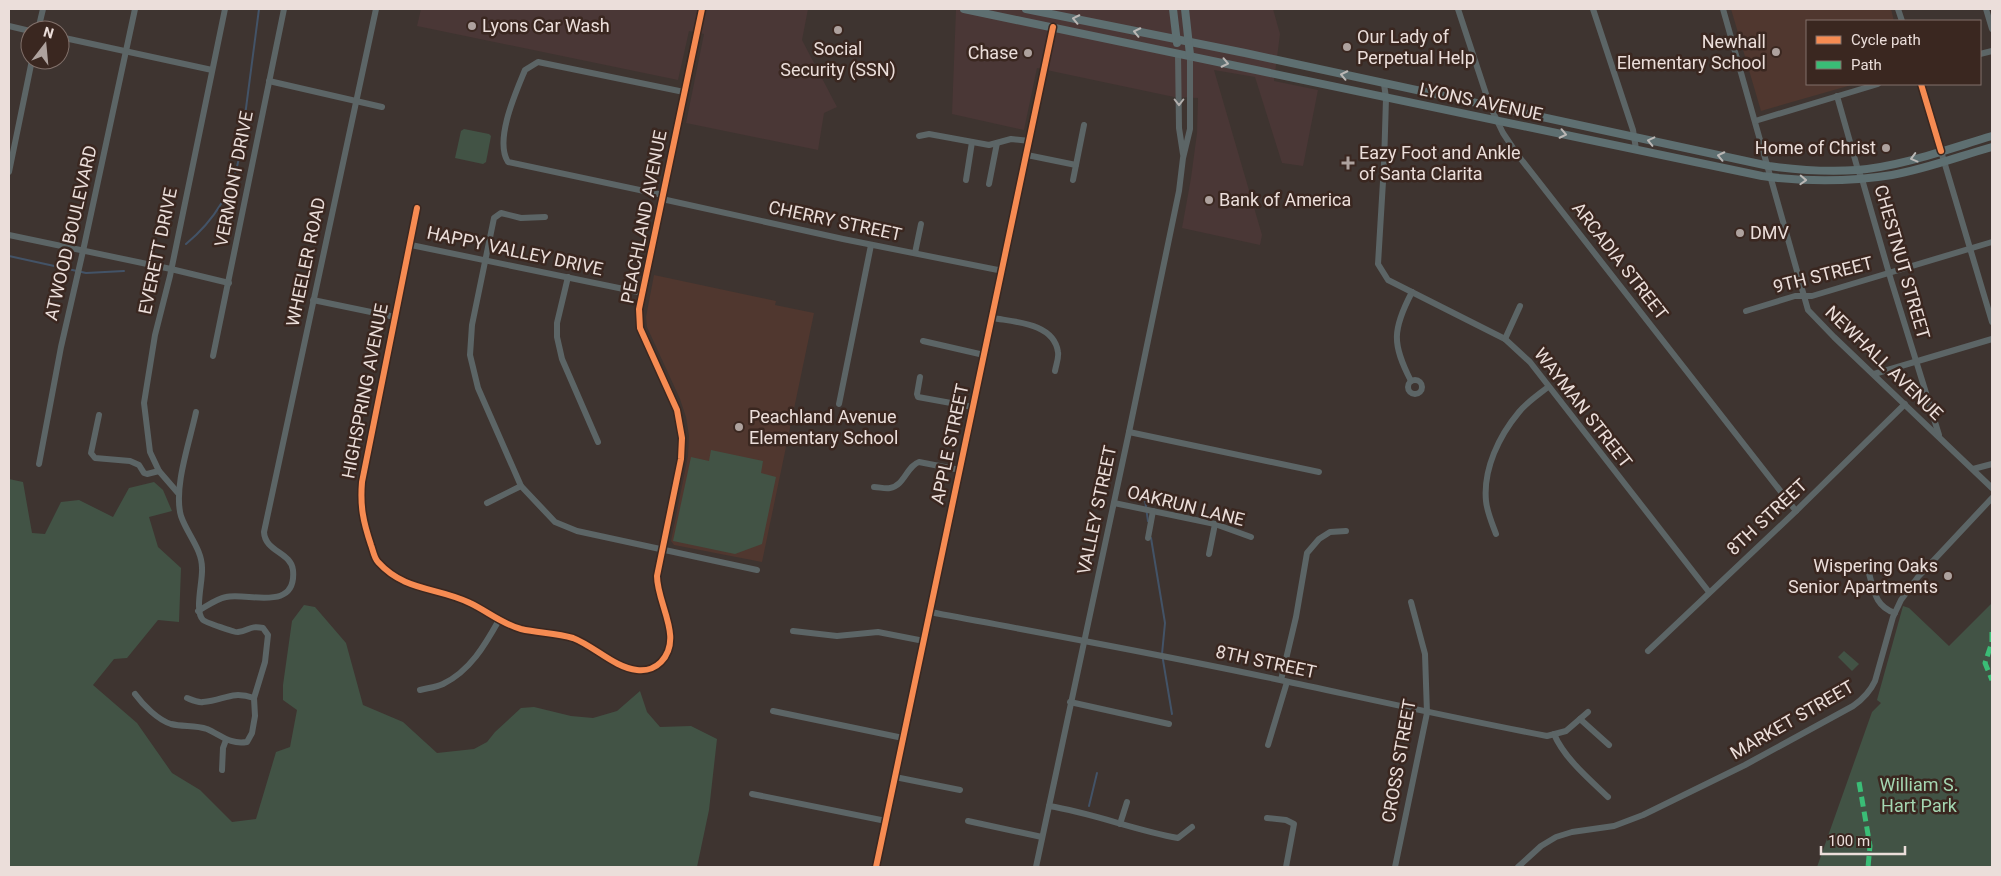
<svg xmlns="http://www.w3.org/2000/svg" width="2001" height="876" viewBox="0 0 2001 876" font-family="Roboto,sans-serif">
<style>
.commercial{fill:#4a3736}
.built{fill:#50372f}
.green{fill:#425345}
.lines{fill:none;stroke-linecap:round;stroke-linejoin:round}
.stream{stroke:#435367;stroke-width:2}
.minor{stroke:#5c6566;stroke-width:6}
.major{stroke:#5e6f71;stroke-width:8}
.quiet{stroke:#3abd76;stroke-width:5;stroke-dasharray:10 5;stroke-linecap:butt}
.cycleway-casing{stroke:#3a2720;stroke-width:9}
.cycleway{stroke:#f68b52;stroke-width:6}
.oneway{stroke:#bab7b5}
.oneway2{stroke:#b2aeac}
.poi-dot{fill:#aea29e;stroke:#3a2720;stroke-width:2}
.labels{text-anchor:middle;stroke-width:5;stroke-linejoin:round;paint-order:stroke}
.poi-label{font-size:18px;fill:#ebdeda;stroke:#3a2720;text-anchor:start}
.street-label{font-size:18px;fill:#ebdeda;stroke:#3a2720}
.park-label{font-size:18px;fill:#a4d6b1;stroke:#3a2720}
</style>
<rect width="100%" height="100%" fill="#3e3430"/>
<g class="commercial">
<polygon points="421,9 808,9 802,40 837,107 824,113 818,150 686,123 704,34 689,31 678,80 417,26"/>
<polygon points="956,9 1273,9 1280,34 1274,81 1318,90 1303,166 1282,163 1255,77 1214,70 1262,235 1260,245 1182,228 1191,178 1197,133 1198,98 1174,97 1037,68 1024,130 952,114"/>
</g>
<g class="built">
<polygon points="1731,9 1891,9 1894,21 1807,21 1807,84 1855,84 1761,111"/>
<polygon points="654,275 776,301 775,305 814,313 762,562 674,545 671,541 688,456 689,436 686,417 680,399 647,327 646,317"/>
</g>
<g class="green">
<polygon points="464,129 489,134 491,136 486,162 483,164 455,158 461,131"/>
<polygon points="711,450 763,461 761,473 776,477 762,544 735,554 673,541 691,457 709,461"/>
<polygon points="9,479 23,482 32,533 45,534 61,502 79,500 113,517 129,488 154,482 163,490 172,511 149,517 158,547 181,568 179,622 158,620 127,658 114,659 93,685 137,723 172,773 200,790 232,822 256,819 276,752 290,747 297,710 283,700 283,685 292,621 304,605 315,607 346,643 363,705 403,722 437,753 474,749 487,742 495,732 521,708 534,707 571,716 593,718 617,711 640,691 647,712 660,727 691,726 717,739 709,810 697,867 9,867"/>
<polygon points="1992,603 1992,867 1817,867 1872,712 1881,703 1877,700 1903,606 1909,608 1949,646"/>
<polygon points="1844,651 1859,664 1852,671 1838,657"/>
</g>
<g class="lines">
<g class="stream">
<path d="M 186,244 C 215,220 233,190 240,154 L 259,9"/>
<polyline points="9,256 86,273 124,271"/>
<polyline points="1145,500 1148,521"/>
<polyline points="1151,538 1165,623 1162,654 1172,714"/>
<polyline points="1089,806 1097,773"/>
</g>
<g class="minor">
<polyline points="1458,9 1490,106 1503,133 1517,154 1796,511"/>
<polyline points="1593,9 1633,130 1636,149"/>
<polyline points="1723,9 1808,310 1834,337 1992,488"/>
<polyline points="1898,9 1902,21"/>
<polyline points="1986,9 1992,29"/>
<polyline points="9,26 30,31"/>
<polyline points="38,30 43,9"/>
<polyline points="60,37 212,70"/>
<polyline points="1178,53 1179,128 1183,154"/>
<polyline points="1980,54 1992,51"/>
<polyline points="269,81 382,107"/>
<polyline points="1384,84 1386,98 1384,165 1378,264 1388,280 1505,339 1530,362 1709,592"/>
<polyline points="1921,84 1992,322"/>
<polyline points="1837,96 1858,170 1862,179 1891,280 1939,435"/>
<polyline points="1755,121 1878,84"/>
<polyline points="919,136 929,134 989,145 1011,139 1030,141"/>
<polyline points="1027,155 1076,165"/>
<polyline points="9,172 32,60"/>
<polyline points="966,180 972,142"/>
<polyline points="1073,180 1084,125"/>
<polyline points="989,184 997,143"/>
<path d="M 663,195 L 508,162 C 494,140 516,92 525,70 L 538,62 L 684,92"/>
<polyline points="662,199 843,239 1003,271"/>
<path d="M 417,208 L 362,482 C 360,506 363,521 371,545 C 373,550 374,558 378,562 C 405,592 438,587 470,603 C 487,611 502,624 521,629 C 538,633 556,633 573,638 C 594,646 615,668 637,670 C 646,671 655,668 661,662 C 684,638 657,604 657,576 L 681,459 L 682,438 L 677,410 L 640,328 L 639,309 L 702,9"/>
<polyline points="545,217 521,218 501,213 494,218 472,325 470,355 478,388 521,486 555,522 577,531 757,570"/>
<polyline points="9,235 171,269 229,283"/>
<polyline points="411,245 643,293"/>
<polyline points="915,253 921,224"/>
<polyline points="568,277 557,323 557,337 562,359 598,442"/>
<polyline points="313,300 395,317"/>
<polyline points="1746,311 1795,296 1812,296 1992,242"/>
<path d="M 993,318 C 1015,322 1054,323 1058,352 C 1059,358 1056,365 1055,371"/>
<polyline points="1505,339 1520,306"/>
<polyline points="923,341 984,355"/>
<polyline points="213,356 284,9"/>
<polyline points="1874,374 1992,339"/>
<polyline points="920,377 917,394 918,397 973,407"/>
<circle cx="1415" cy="387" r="7"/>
<path d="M 1411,381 C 1392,344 1392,330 1412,292"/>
<polyline points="839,404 871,245"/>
<polyline points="99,415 91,453 95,458 130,461 139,465 144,473 147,474 159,471"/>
<polyline points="1129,432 1319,472"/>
<polyline points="39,464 61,347 83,251 135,9"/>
<polyline points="1973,469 1992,464"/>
<path d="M 874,487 C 879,487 885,489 890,488 C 904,486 907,466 919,462 L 960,470"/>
<polyline points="178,493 159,471 150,452 144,403 155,335 170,276 225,9"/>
<polyline points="487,503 521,486"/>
<polyline points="1114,503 1215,524 1251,537"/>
<path d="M 1496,534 C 1492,523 1487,512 1486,501 C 1483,469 1499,436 1519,412 C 1527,402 1538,395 1548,387"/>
<polyline points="1148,538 1153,511"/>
<polyline points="1209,554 1215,524"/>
<path d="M 1868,570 C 1874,589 1874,606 1895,613"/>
<path d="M 198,611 C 207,606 216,599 226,597 C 247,592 297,613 293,570 C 291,552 265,552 264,532 L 376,9"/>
<path d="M 930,612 C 1047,634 1164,655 1280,680 C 1369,699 1458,719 1547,736 L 1566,731 L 1588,712"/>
<polyline points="793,631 837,636 878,632 924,641"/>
<polyline points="1648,651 1796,511 1905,404"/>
<polyline points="1281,680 1296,617 1307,553 1319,539 1330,532 1346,531"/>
<path d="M 420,690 C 428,688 437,687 443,684 C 470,671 485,645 499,620"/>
<path d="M 135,694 C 143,705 158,720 171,724 C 183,727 195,725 207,729 C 221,735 230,745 247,742 L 252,733 L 255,716 L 254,698 L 265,662 L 268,635 L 263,628 C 250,625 249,631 238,632 C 236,633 205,622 203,620 C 194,611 203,581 202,568 C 202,549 187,534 181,516 C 173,488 190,441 196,412"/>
<path d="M 187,698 C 192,700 198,703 203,702 C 224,701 230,690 254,698"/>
<polyline points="1070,702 1169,724"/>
<polyline points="773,711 903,738"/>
<polyline points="1580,719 1609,745"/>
<path d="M 1554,734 C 1564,758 1590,780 1608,797"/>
<polyline points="1268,745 1287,682"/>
<polyline points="222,770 223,748 226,740"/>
<polyline points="895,777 960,790"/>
<polyline points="752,794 886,821"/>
<path d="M 1049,806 C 1093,813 1134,830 1178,838 L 1192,827"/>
<polyline points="1267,818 1286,820 1294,824 1286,867"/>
<polyline points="968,821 1042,837"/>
<polyline points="1120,824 1127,802"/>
<polyline points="876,867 1053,27"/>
<polyline points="1036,867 1129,432 1179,191 1183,158 1190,129 1190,55"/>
<polyline points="1395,867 1427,713 1425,654 1411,602"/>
<path d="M 1518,867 L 1541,846 L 1556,837 L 1572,832 L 1614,826 L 1643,815 L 1745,765 L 1853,706 C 1863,699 1870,692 1875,681 L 1893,617 L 1901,600 L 1918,577 L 1992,498"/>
</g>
<g class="major">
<path d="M 964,9 L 1762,176 C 1806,182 1849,182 1892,175 C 1926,169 1960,156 1992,147"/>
<path d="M 1026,9 L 1245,53 L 1769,166 C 1798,170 1828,172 1857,170 C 1903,166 1948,149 1992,136"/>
<polyline points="1173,9 1177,43"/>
<polyline points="1185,9 1190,55"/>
</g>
<g class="quiet">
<polyline points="1992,632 1992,642 1985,663 1992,680"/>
<polyline points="1859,782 1870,846 1868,867"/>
</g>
<defs>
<g id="cycleway">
<polyline points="1921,84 1941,151"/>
<path d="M 417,208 L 362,482 C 360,506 363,521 371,545 C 373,550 374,558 378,562 C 405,592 438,587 470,603 C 487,611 502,624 521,629 C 538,633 556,633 573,638 C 594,646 615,668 637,670 C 646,671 655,668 661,662 C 684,638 657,604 657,576 L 681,459 L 682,438 L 677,410 L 640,328 L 639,309 L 702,9"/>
<polyline points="876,867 1053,27"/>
</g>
</defs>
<use href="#cycleway" class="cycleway-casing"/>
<use href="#cycleway" class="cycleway"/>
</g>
<defs><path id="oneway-chevron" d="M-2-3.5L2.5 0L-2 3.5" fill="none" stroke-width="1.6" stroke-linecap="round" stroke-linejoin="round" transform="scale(1.25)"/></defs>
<g class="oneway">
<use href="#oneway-chevron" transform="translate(1076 19) rotate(-168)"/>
<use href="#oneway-chevron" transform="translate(1137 32) rotate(-168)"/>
<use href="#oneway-chevron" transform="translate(1225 63) rotate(12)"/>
<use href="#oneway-chevron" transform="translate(1344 75) rotate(-168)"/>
<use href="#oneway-chevron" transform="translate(1563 134) rotate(12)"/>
<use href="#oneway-chevron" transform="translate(1651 141) rotate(-167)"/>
<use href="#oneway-chevron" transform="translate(1721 156) rotate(-168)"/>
<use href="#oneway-chevron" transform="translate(1914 158) rotate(165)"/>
<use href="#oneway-chevron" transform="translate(1803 180) rotate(2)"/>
</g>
<use class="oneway2" href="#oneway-chevron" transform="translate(1179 102) rotate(90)"/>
<g class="poi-dot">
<circle cx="472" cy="26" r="5"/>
<circle cx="838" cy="30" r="5"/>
<circle cx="1347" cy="47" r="5"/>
<circle cx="1776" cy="52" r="5"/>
<circle cx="1028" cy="53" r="5"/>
<circle cx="1886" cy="148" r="5"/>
<path d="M1345.5 155.5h5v5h5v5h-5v5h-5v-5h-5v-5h5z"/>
<circle cx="1209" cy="200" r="5"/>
<circle cx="1740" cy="233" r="5"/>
<circle cx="739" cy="427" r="5"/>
<circle cx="1948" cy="576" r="5"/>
</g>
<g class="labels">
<g class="poi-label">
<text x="482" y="32">Lyons Car Wash</text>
<text x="1357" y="43">Our Lady of<tspan x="1357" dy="21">Perpetual Help</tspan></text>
<text x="1766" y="48" text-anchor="end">Newhall<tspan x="1766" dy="21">Elementary School</tspan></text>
<text x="838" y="55" text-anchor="middle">Social<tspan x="838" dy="21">Security (SSN)</tspan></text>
<text x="1018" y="59" text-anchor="end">Chase</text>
<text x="1876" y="154" text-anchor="end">Home of Christ</text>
<text x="1359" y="159">Eazy Foot and Ankle<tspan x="1359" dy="21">of Santa Clarita</tspan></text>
<text x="1219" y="206">Bank of America</text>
<text x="1750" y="239">DMV</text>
<text x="749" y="423">Peachland Avenue<tspan x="749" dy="21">Elementary School</tspan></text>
<text x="1938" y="572" text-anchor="end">Wispering Oaks<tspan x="1938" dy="21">Senior Apartments</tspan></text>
</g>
<g class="street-label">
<text transform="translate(1481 102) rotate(12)" y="6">LYONS AVENUE</text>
<text transform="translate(234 179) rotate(-79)" y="6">VERMONT DRIVE</text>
<text transform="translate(644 217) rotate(-79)" y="6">PEACHLAND AVENUE</text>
<text transform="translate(835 221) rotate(12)" y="6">CHERRY STREET</text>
<text transform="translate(71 233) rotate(-77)" y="6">ATWOOD BOULEVARD</text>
<text transform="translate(158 251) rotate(-78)" y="6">EVERETT DRIVE</text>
<text transform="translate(515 251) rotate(12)" y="6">HAPPY VALLEY DRIVE</text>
<text transform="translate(1620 261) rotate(52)" y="6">ARCADIA STREET</text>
<text transform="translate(306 262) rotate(-78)" y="6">WHEELER ROAD</text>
<text transform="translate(1902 262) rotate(74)" y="6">CHESTNUT STREET</text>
<text transform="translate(1823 275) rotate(-14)" y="6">9TH STREET</text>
<text transform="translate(1884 363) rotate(44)" y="6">NEWHALL AVENUE</text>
<text transform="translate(365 391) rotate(-79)" y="6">HIGHSPRING AVENUE</text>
<text transform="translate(1583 408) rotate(52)" y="6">WAYMAN STREET</text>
<text transform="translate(950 444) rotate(-78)" y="6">APPLE STREET</text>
<text transform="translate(1186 506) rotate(14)" y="6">OAKRUN LANE</text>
<text transform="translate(1097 510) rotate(-78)" y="6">VALLEY STREET</text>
<text transform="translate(1767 517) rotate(-43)" y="6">8TH STREET</text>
<text transform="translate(1266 662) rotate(12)" y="6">8TH STREET</text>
<text transform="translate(1792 720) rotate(-30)" y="6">MARKET STREET</text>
<text transform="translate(1399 761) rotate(-80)" y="6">CROSS STREET</text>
</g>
<g class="park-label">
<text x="1919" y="791">William S.<tspan x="1919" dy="21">Hart Park</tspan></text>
</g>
</g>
<rect width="2001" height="876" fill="none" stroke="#ebdeda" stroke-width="20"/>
<rect x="1806" y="20" width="175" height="65" fill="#3a2720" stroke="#81706a"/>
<rect x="1816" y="36" width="25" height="8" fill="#f68b52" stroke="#81706a"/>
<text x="1851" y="45" font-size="15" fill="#ebdeda">Cycle path</text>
<rect x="1816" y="61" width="25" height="8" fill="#3abd76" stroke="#81706a"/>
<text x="1851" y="70" font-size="15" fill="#ebdeda">Path</text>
<g transform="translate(45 45) rotate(16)"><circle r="24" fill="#3a2720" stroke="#81706a"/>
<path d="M0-4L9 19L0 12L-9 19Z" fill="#aea29e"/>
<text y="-8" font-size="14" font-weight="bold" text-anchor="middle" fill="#ebdeda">N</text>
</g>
<path d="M1821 846v8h84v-8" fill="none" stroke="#ebdeda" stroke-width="2.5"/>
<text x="1828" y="846" font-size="15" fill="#ebdeda" stroke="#3a2720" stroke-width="4" paint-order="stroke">100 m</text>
</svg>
